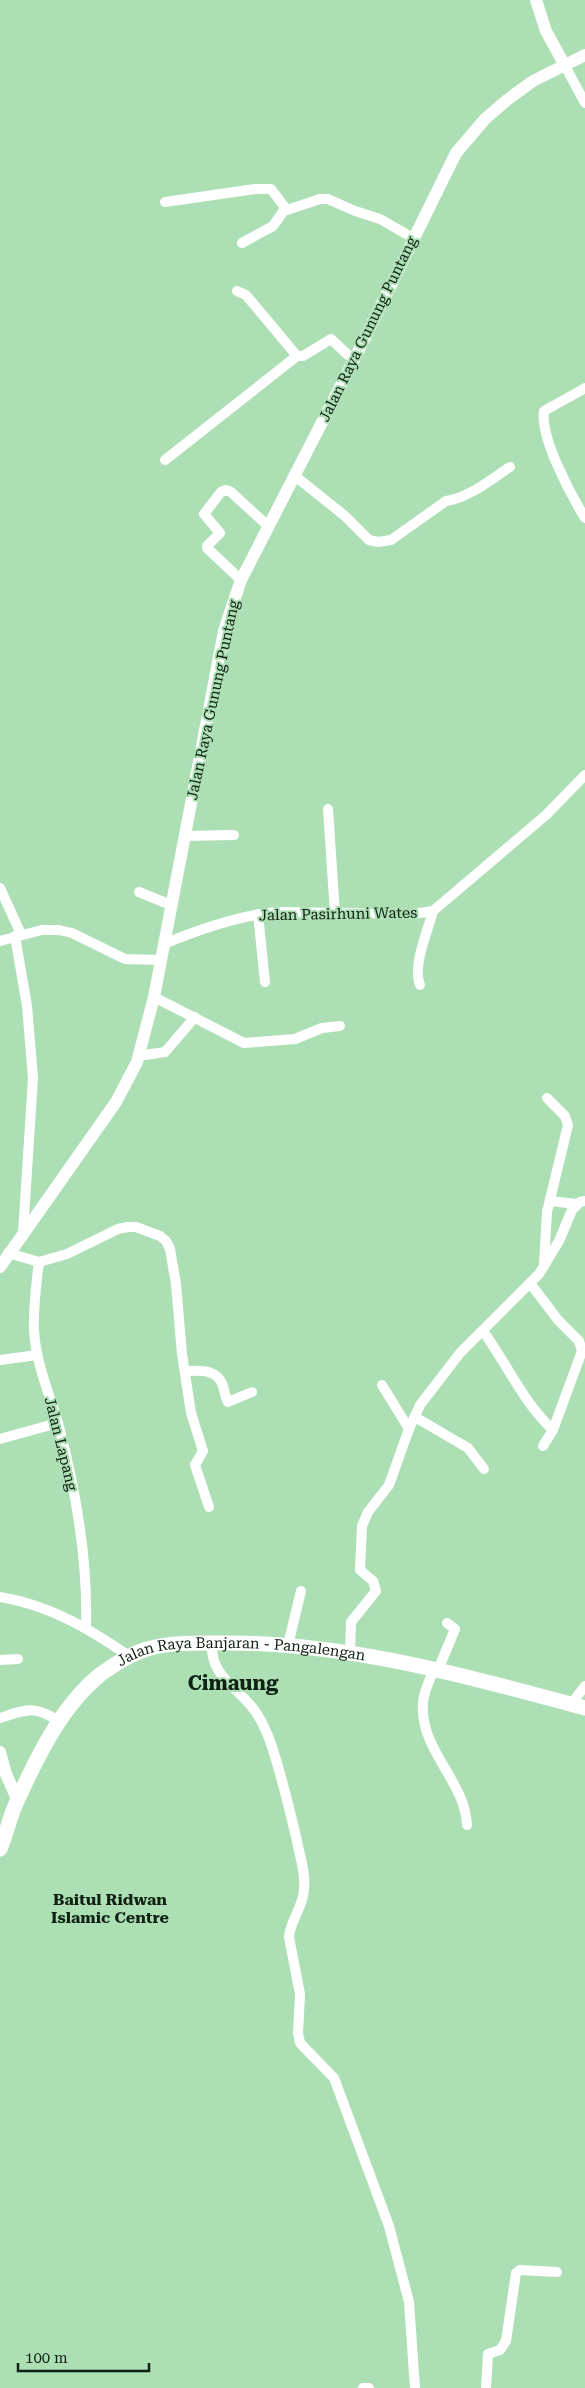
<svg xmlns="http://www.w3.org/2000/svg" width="585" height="2388" viewBox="0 0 585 2388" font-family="'Roboto Serif',serif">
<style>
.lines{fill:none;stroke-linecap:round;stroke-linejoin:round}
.minor{stroke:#fff;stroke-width:10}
.tertiary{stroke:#fff;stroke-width:12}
.primary{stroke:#fff;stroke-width:15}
.labels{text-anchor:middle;stroke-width:4;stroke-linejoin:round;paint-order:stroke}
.street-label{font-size:15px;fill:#0e2112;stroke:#addfb4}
.neighbourhood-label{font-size:16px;font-weight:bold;fill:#0e2112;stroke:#addfb4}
.district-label{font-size:20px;font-weight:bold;fill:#0e2112;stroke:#addfb4}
</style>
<rect width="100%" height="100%" fill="#addfb4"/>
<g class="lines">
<g class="minor">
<polyline points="564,64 585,103"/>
<polyline points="165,202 255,189 271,189 287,210 320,199 328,199 355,211 380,219 413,238"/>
<polyline points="242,243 273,226 285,209"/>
<polyline points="237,291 246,295 297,356 303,356 331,339 348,355 355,358"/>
<path d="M 585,388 L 544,411 C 540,438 571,495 585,518"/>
<polyline points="165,460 297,356"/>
<path d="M 295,476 L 345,516 L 369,540 L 378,542 L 391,540 L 446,501 C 469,498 491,479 510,467"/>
<polyline points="241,580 207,548 207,546 220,533 204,514 221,492 226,490 231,492 269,527"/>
<polyline points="328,809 335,914"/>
<polyline points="184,836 234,835"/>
<polyline points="0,888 21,934"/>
<polyline points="139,892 171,905"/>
<polyline points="258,914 265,982"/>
<polyline points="15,936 27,1006 33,1078 23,1233"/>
<polyline points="0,941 42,930 59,930 72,933 125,959 160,960"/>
<path d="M 164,944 C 200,929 237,916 276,912 L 413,914 L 433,911 L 546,815 L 585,775"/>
<path d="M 420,985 C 412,967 428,930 433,911"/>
<polyline points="154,997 244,1043 295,1039 322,1028 340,1026"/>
<polyline points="138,1056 165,1052 195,1017"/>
<polyline points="550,1201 576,1204"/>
<polyline points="8,1253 39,1262 67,1254 118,1229 128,1227 136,1227 160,1236 166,1241 170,1249 176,1284 182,1354 191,1413 203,1451 195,1465 209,1507"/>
<path d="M 39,1262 C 36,1285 33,1308 34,1331 C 36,1363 49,1393 58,1423 C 76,1490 88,1557 86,1627"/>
<polyline points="544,1264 547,1212 568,1125 565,1116 547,1098"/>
<polyline points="530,1283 558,1320 579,1341 582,1351 553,1430 543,1446"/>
<path d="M 483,1331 C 507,1364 523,1402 553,1430"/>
<polyline points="0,1360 37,1355"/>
<path d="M 185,1371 C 200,1371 217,1368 223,1386 C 225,1392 225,1397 228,1402 L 252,1392"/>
<polyline points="382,1385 409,1429"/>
<polyline points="415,1417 468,1448 484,1469"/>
<polyline points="0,1439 58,1423"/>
<path d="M 0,1597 C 49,1605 88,1628 129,1656"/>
<path d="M 212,1643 C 210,1677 238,1687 255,1711 C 261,1719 265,1729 269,1738 C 281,1772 289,1807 297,1841 C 300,1857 306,1874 304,1890 C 303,1907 290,1921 289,1937 L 300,1994 L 298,2033 L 300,2043 L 334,2078 L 389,2226 L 409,2302 L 415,2388"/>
<polyline points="288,1645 301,1591"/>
<polyline points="350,1652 351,1622 376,1591 373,1581 360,1570 362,1526 368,1512 389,1485 409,1429 420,1405 460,1353 539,1274 559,1241 572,1210 580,1202 585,1201"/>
<polyline points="0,1660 18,1659"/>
<path d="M 434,1669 C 430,1679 424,1691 423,1702 C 419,1750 465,1780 467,1825"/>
<polyline points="438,1670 455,1629 447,1623"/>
<polyline points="571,1704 585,1686"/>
<path d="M 0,1718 C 27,1709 35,1705 60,1722"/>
<polyline points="363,2388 369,2388"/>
<polyline points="486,2388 488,2354 500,2350 506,2341 516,2273 520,2270 557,2272"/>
</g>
<g class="tertiary">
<polyline points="536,0 546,31 564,64"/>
<polyline points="0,1267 116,1102 137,1062 154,997 224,631 241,580 355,358 456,153 485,119 507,100 533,81 585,55"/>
<polyline points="0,1752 6,1774 17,1799"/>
</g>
<path class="primary" id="s1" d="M 0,1849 C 7,1832 10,1815 18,1799 C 38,1755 63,1704 101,1674 C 115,1664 130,1654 147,1649 C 171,1642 197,1643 222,1643 C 346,1642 466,1676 585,1708"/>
</g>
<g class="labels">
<g class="street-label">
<text transform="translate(368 329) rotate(-64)" y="5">Jalan Raya Gunung Puntang</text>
<text transform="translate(213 700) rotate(-78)" y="5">Jalan Raya Gunung Puntang</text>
<text transform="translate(338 914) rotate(-1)" y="5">Jalan Pasirhuni Wates</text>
<text transform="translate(61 1444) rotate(76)" y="5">Jalan Lapang</text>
<text dy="5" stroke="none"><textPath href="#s1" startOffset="351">Jalan Raya Banjaran - Pangalengan</textPath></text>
</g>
<g class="neighbourhood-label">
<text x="110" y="1905">Baitul Ridwan<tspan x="110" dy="18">Islamic Centre</tspan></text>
</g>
<g class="district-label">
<text x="233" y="1690">Cimaung</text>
</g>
</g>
<path d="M18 2363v8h131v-8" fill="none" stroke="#0e2112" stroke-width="2.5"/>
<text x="25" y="2363" font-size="15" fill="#0e2112" stroke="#addfb4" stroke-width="4" paint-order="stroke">100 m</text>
</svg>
